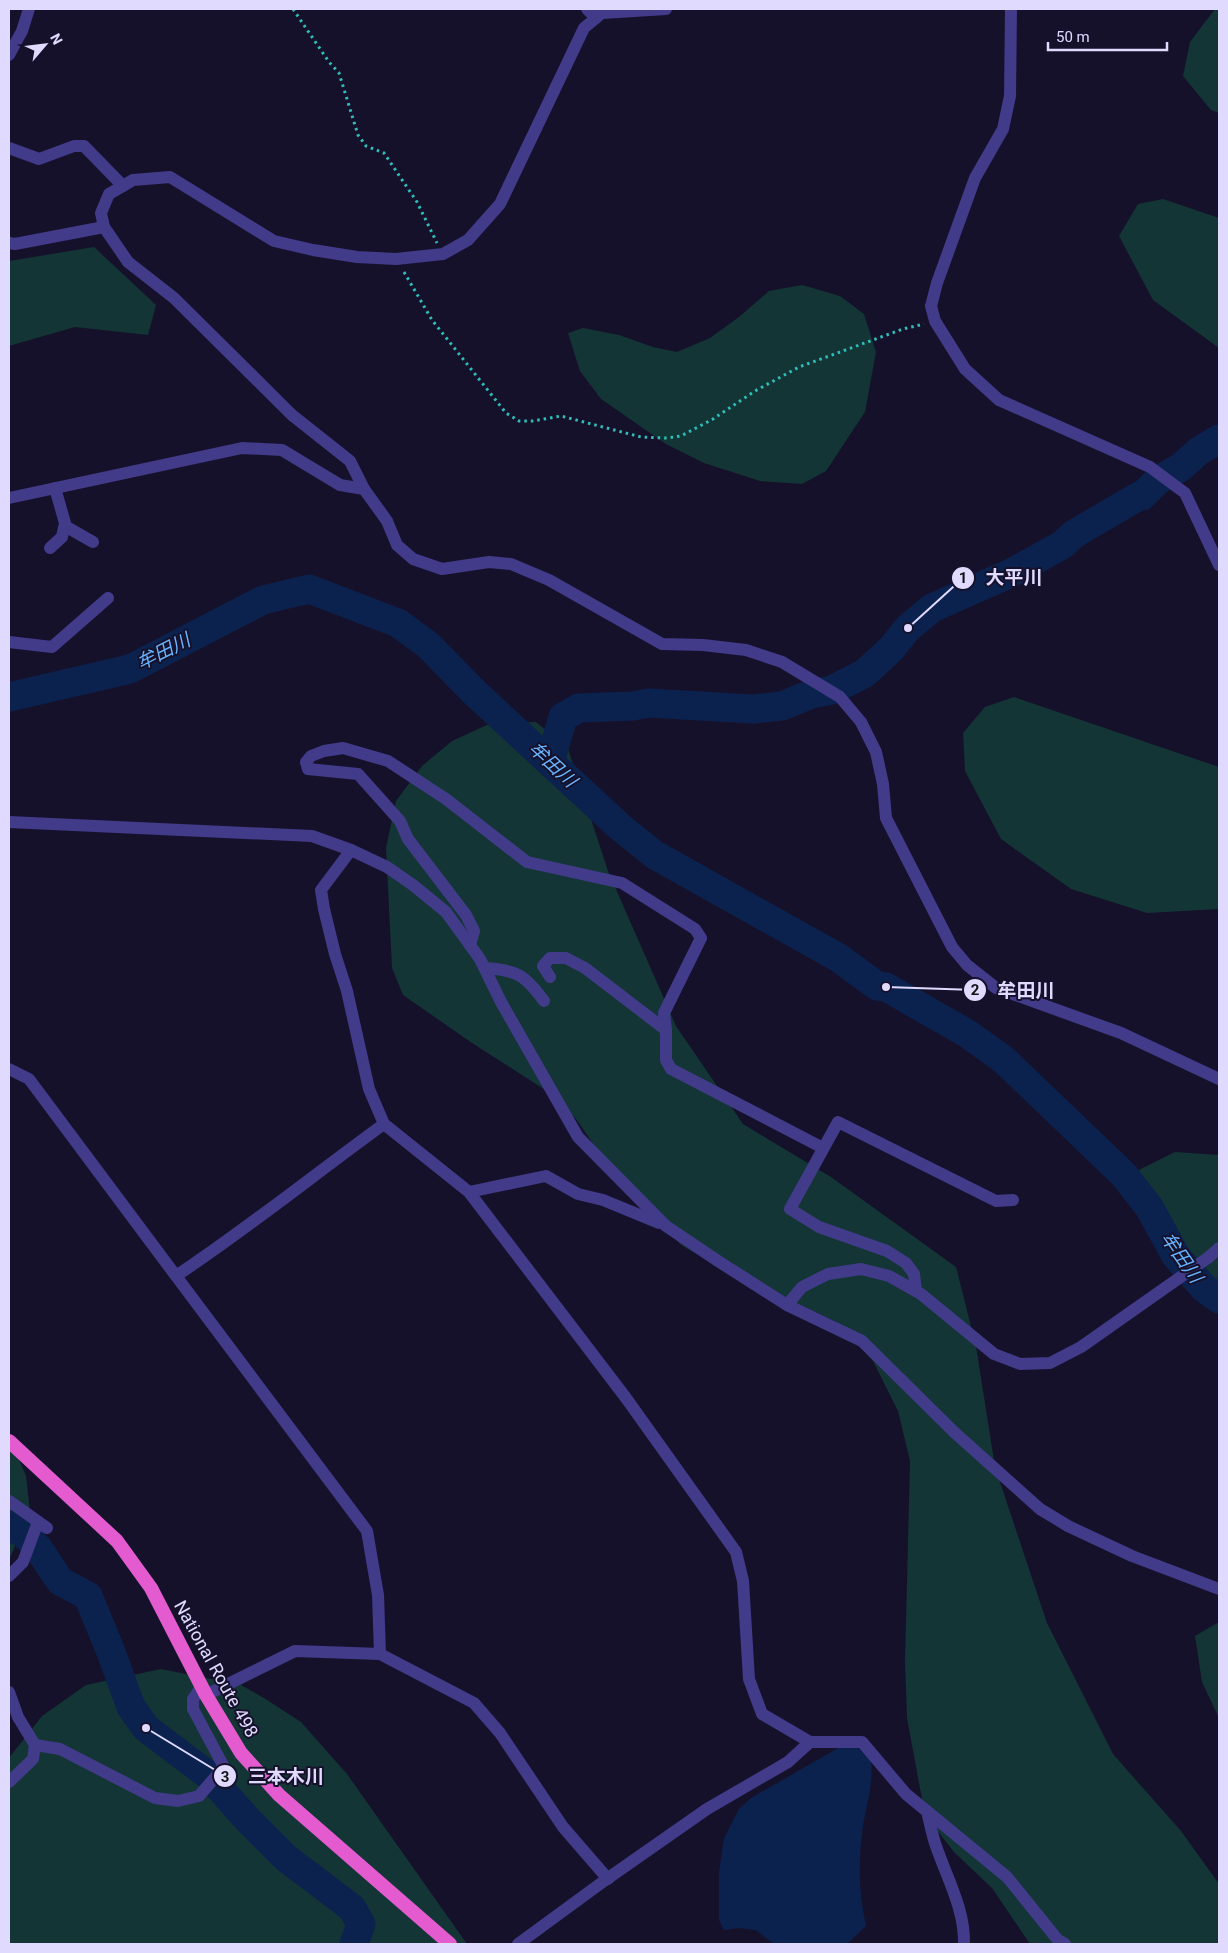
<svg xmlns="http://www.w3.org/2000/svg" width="1228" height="1953" viewBox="0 0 1228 1953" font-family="Roboto,'Noto Sans JP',sans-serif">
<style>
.green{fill:#133535}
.water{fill:#0c224e}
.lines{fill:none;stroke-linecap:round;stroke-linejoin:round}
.river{stroke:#0c224e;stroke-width:29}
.path{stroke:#2fbeba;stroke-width:3;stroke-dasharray:2.5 4;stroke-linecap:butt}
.minor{stroke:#413b8a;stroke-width:12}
.trunk{stroke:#e45bd0;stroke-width:14}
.labels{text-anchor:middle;stroke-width:4;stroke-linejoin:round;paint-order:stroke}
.street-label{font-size:18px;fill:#e0daff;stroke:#16112b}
.water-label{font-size:19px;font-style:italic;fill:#68b4ff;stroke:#16112b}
.leader{fill:none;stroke:#e0daff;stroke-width:2}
.callout-dot{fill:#e0daff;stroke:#16112b;stroke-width:2}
.mark-label{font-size:15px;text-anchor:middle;font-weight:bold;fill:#111}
.callout-label{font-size:19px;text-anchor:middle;font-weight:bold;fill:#e0daff;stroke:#16112b;stroke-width:4;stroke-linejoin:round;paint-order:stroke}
</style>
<rect width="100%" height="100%" fill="#16112b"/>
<g class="green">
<polygon points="1215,9 1219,9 1219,113 1211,110 1183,76 1190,42"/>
<polygon points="1163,199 1219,218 1219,348 1153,300 1119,236 1138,204"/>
<polygon points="94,247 156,305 148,335 75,327 9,346 9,261"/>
<polygon points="802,285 840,296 864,314 876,352 865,412 826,471 802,484 760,481 704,463 666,444 601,399 580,371 568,333 583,328 619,335 653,347 677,352 710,338 739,317 769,291"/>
<polygon points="1014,697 1219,767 1219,909 1147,913 1071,889 1001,839 965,771 963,733 985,707"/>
<polygon points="536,722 568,749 608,871 676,1026 743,1124 831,1177 956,1267 976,1346 995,1467 1047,1623 1113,1754 1181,1831 1219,1884 1219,1944 1030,1944 992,1888 954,1852 925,1815 907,1718 905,1662 910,1461 898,1411 873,1361 837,1322 717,1266 681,1245 603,1158 576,1119 550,1093 472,1043 403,995 392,968 386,848 396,801 422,766 452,741 489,724"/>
<polygon points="1175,1152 1219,1155 1219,1296 1183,1273 1147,1214 1138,1190 1137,1171"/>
<polygon points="9,1435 26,1476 30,1512 9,1560"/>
<polygon points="1219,1622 1219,1718 1202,1682 1195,1636"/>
<polygon points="161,1669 241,1685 264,1698 301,1722 347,1774 467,1944 9,1944 9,1758 42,1716 86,1685"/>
</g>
<path class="water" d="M 855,1745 L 871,1760 C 874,1785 865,1808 862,1833 C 858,1868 859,1892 866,1926 L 847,1944 L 774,1944 L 756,1930 L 739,1928 L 724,1930 L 719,1920 L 719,1872 L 724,1838 L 739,1809 L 751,1798 L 840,1747 Z"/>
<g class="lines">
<g class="river">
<polyline points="9,697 130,669 263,600 309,589 398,623 428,645 474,692 620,827 655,855 839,958 877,986 886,987 968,1034 1004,1060 1124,1175 1149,1207 1176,1256 1204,1288 1219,1299"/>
<polyline points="550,762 563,717 579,708 633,706 648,703 753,709 782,706 811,694 832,690 865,673 891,649 908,628 932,608 1011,573 1062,545 1074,534 1139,496 1142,496 1157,481 1181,467 1199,451 1219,439"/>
<polyline points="9,1525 25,1535 38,1548 60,1581 88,1596 111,1652 131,1707 146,1728 208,1775 247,1819 286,1858 352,1908 361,1924 354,1944"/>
</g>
<g class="path">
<polyline points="293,9 329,62 339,73 358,135 366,146 384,153 417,202 437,243"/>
<polyline points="404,272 432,320 506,413 519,421 533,421 561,416 641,437 667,438 681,436 713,419 755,391 799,367 903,329 924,324"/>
</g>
<g class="minor">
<polyline points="587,9 596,18"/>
<polyline points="666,9 602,13 584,28 500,204 468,240 443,254 396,259 357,257 313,250 274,241 170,177 133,180 109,194 101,213 104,227 128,262 174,298 292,415 350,461 364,489 387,521 397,545 413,559 442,569 489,562 511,564 549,580 662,644 703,645 746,650 782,662 840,697 861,722 876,752 883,784 886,818 952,947 967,965 996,988 1121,1033 1219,1079"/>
<polyline points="1011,9 1010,96 1003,129 975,178 937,283 931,306 935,321 965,369 999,400 1150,467 1185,493 1219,565"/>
<polyline points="9,55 22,31 29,9"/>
<polyline points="9,148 39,159 74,146 84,146 123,186"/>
<polyline points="9,243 15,244 104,227"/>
<polyline points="9,498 242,448 282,450 340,485 364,489"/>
<polyline points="65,526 93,542"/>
<polyline points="50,548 62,537 65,523 55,488"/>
<polyline points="9,642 52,647 108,598"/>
<polyline points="9,822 312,836 351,850 387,867 413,885 446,912 480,959 501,1002 578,1137 666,1226 718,1261 787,1305 862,1341 954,1432 1040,1509 1068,1526 1132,1556 1219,1589"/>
<polyline points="351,850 321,890 324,909 335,954 347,991 369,1089 384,1124 469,1192 626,1398 736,1552 743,1581 749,1679 762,1714 810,1742 862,1742 906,1794 1007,1877 1058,1940 1065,1944"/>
<polyline points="470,945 474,931 466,915 408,839 400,821 358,774 308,769 306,762 311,756 324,751 343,748 388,761 446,799 527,862 622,883 695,929 701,938 664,1013 666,1030"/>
<path d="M 485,968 C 517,970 525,975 544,1001"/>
<polyline points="550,977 543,966 550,958 566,958 585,968 666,1030 666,1060 671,1069 823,1148"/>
<path d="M 9,1069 L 29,1079 L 176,1276 C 248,1228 315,1174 384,1124"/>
<polyline points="469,1192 546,1176 578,1194 603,1200 659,1223"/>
<polyline points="176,1276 367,1531 378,1595 380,1654"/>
<polyline points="916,1291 914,1274 906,1263 887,1251 819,1227 790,1209 838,1122 996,1201 1013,1200"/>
<polyline points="787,1305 802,1287 828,1274 861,1269 889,1276 921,1294 994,1354 1020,1364 1050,1363 1081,1347 1209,1257 1219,1248"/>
<polyline points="9,1501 47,1528"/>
<polyline points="9,1576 23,1562 38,1522"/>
<polyline points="9,1692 18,1717 35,1745 33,1759 9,1782"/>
<polyline points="206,1695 295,1651 380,1654 474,1703 500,1733 563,1827 608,1879"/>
<polyline points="35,1745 60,1749 155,1798 178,1801 199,1796 224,1767 193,1709 193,1699 202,1686"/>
<path d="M 927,1811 C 930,1823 932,1835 936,1846 C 947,1878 965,1910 964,1944"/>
<polyline points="518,1944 604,1881 707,1809 788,1762 810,1742"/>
</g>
<polyline class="trunk" points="9,1441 117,1541 151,1588 206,1695 241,1753 279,1795 450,1944"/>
</g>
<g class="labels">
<g class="street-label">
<text transform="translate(216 1669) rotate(61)" y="6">National Route 498</text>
</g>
<g class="water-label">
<text transform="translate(163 651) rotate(-27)" y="7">牟田川</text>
<text transform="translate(553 764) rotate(43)" y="7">牟田川</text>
<text transform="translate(1182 1257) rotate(55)" y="7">牟田川</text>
</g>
</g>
<path class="leader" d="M908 628L963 578M886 987L975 990M146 1728L225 1776"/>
<g class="callout-dot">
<circle cx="908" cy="628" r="5"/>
<circle cx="886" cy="987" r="5"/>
<circle cx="146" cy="1728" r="5"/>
<circle cx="963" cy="578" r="12"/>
<circle cx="975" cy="990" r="12"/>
<circle cx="225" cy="1776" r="12"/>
</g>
<g class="mark-label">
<text x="963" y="583">1</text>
<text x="975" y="995">2</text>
<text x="225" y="1782">3</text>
</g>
<g class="callout-label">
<text x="1014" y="584">大平川</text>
<text x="1026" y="997">牟田川</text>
<text x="286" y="1783">三本木川</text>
</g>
<rect width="1228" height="1953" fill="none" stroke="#e0daff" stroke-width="20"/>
<g transform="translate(45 45) rotate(62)" stroke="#16112b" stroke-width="4" paint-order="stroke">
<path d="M0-4L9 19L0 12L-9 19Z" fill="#e0daff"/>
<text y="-8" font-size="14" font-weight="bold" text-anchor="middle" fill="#e0daff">N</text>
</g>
<path d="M1048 42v8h119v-8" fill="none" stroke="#e0daff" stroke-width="2.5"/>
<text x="1056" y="42" font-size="15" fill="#e0daff" stroke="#16112b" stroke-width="4" paint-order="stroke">50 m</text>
</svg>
